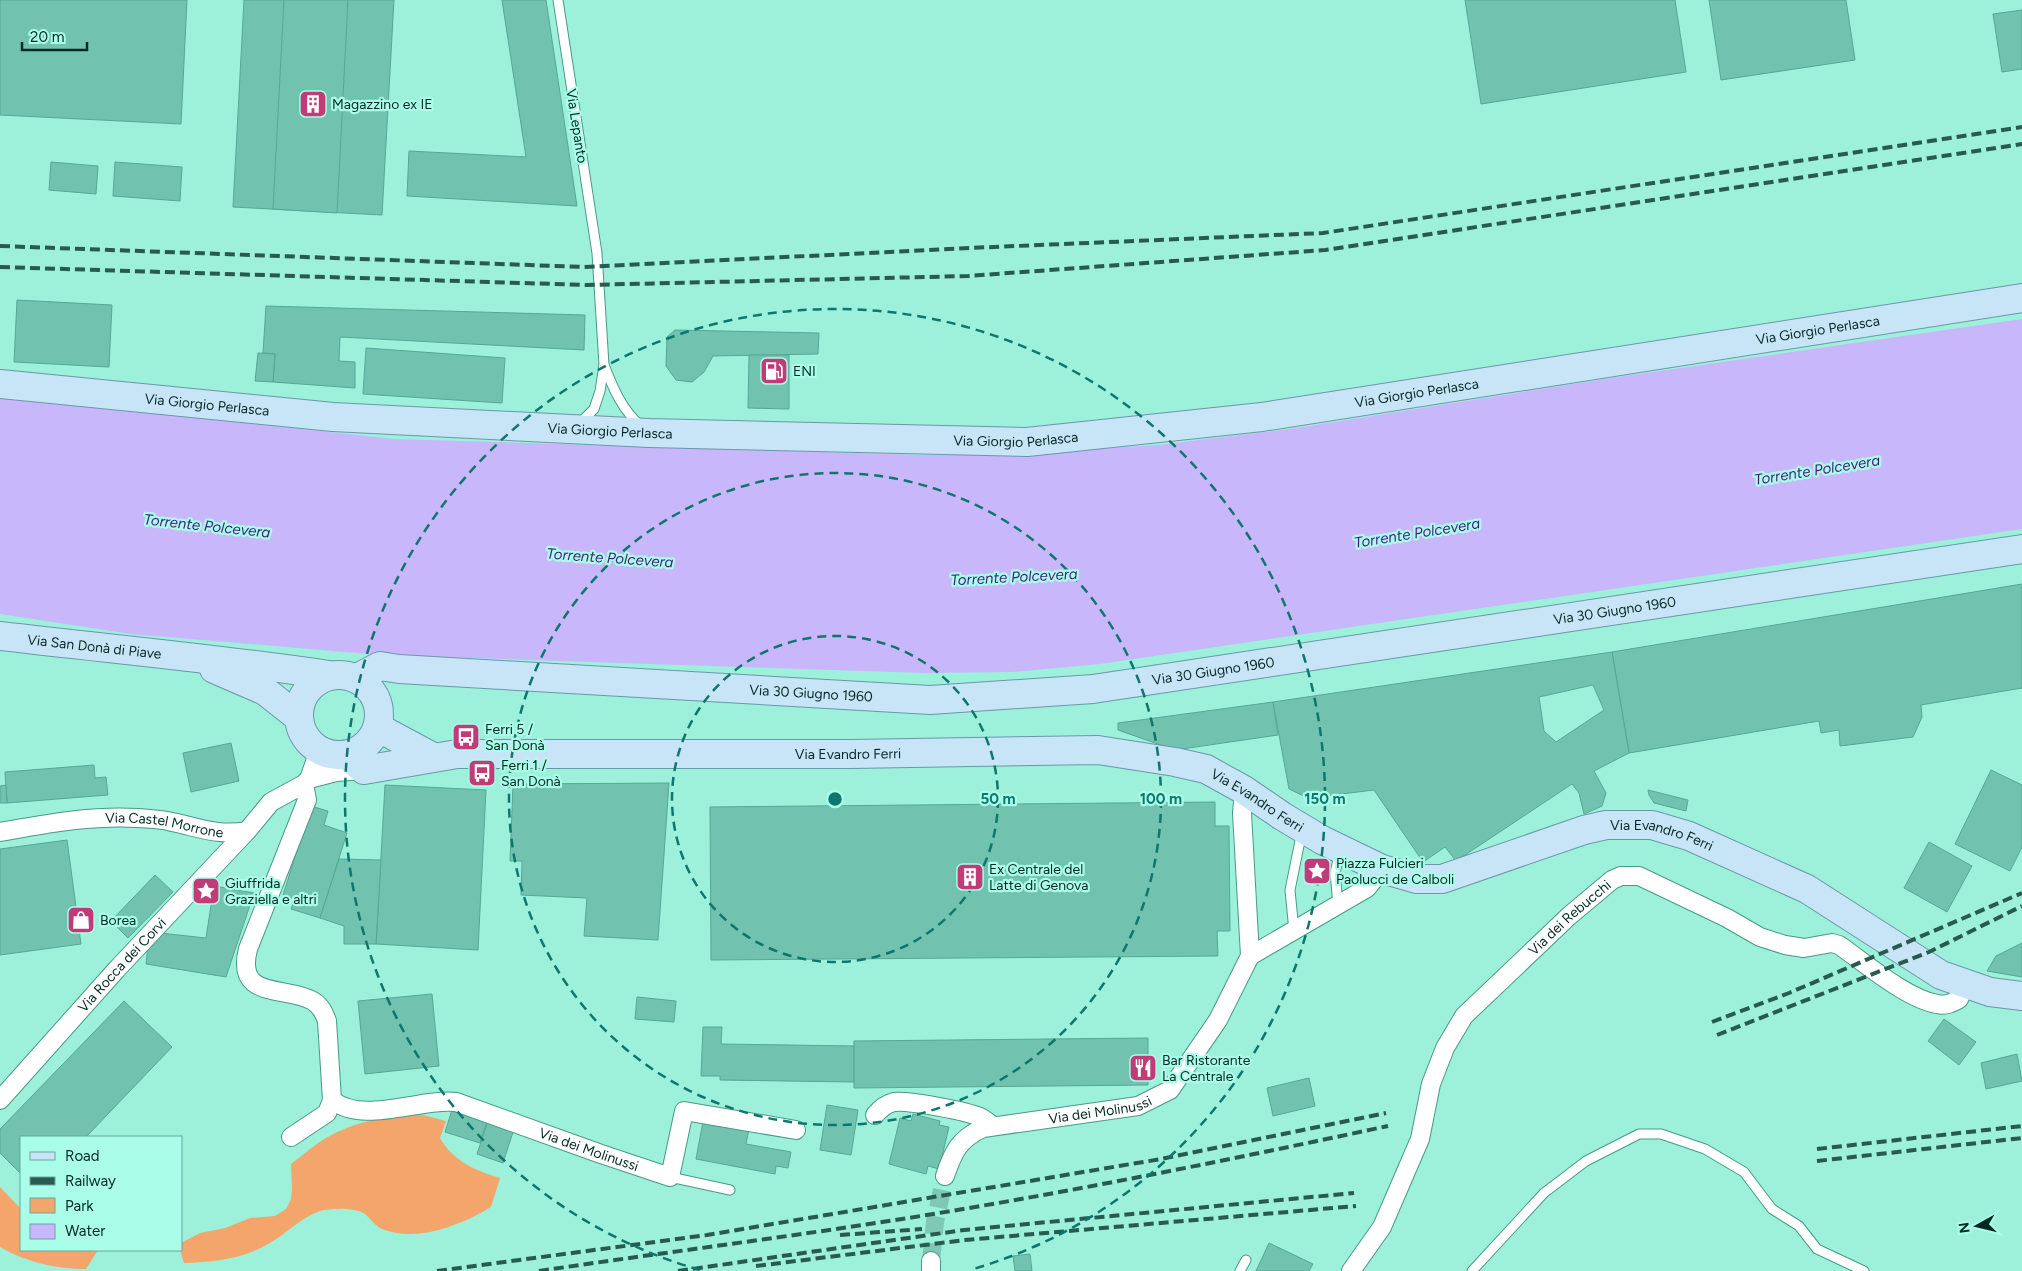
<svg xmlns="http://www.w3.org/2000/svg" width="2022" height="1271" viewBox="0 0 2022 1271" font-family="Figtree,sans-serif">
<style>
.green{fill:#f4a56c}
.water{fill:#c9b7fc}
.building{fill:#71c3af;stroke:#55a894;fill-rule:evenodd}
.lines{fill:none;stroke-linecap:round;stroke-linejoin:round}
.street-tunnel{stroke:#7ec8b5;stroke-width:18;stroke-dasharray:18 9;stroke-linecap:butt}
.lane-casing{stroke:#479a87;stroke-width:11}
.street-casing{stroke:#479a87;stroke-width:20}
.primary-casing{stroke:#6a98a9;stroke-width:30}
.lane{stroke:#fff;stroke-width:9}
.street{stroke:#fff;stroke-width:18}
.primary{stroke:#c7e5f7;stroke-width:28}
.rail{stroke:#295a4f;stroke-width:4;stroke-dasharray:10 5;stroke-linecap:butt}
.ring{fill:none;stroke:#0f766e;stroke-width:2.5;stroke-dasharray:9 6}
.labels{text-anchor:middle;stroke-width:4.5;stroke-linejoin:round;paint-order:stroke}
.poi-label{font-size:14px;fill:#042922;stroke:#aafde8;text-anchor:start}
.street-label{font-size:14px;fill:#042922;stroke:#aafde8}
.water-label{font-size:15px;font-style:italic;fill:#431a7b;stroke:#aafde8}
.centre{fill:#0f766e;stroke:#aafde8;stroke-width:2.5}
.ring-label{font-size:15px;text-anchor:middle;font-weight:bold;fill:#0f766e;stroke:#aafde8;stroke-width:4.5;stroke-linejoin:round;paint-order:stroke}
</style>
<rect width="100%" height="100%" fill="#9df0da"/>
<g class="green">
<path d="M 413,1114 L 423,1115 L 446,1121 L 440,1138 C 454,1162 475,1170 500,1178 L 491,1207 C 461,1225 417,1243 382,1229 C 375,1226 371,1219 365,1214 C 355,1207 331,1208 320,1211 C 301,1217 285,1235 268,1244 C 243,1259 213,1262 184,1263 L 180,1250 L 181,1243 L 200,1233 L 225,1228 L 250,1218 L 275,1216 L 286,1209 L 291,1199 L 292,1190 L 291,1164 C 303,1155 314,1145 326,1138 C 351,1123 384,1116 413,1114 Z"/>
<path d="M 0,1187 L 21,1209 L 21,1250 L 98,1250 L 86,1269 C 57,1269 25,1262 0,1247 Z"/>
</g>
<polygon class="water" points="2022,319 2022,529 1100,664 1012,672 924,673 380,655 131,634 0,614 0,397 395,439 920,455 1030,453 1158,445 1290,429 1611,378"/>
<g class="building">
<polygon points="0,0 187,0 181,124 0,115"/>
<polygon points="244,0 394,0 382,215 233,207"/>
<polygon points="284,0 348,0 337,213 273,209"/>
<polygon points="502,0 546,0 577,206 407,196 409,151 526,157"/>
<polygon points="1465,0 1675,0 1686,72 1481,104"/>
<polygon points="1709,0 1846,0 1855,60 1721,80"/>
<polygon points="2022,10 2022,69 2002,72 1993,14"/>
<polygon points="51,162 98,166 96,194 49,190"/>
<polygon points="115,162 182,167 180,201 113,196"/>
<polygon points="17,300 112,305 109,367 14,362"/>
<polygon points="266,306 585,315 584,350 340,337 339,361 355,362 355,388 273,382 275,354 263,353"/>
<polygon points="675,330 819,333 818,354 713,356 704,372 692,382 676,380 666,366 667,337"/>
<polygon points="366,348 505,358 502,403 363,394"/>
<polygon points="258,353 275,354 273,382 255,381"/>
<polygon points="749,355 789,355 789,409 748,408"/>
<polygon points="2022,584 2022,688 1921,705 1922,717 1913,737 1840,746 1839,730 1821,733 1819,721 1629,753 1612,652"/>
<path d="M 1612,652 L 1629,753 L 1594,771 L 1606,793 L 1602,806 L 1584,814 L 1579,793 L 1572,784 L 1456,861 L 1445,847 L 1423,862 L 1374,790 L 1308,798 L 1289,789 L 1273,702 ZM 1593,685 L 1604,710 L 1556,742 L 1544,731 L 1539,697 Z"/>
<polygon points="1273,702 1278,735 1175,750 1118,730 1118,723"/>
<polygon points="231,743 239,781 191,792 183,753"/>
<polygon points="94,765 95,778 106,777 108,795 7,803 5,772"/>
<polygon points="1991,770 2022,785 2022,847 2010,871 1955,844"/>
<polygon points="669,783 658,940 584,936 587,898 521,895 522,861 510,861 513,784"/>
<polygon points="6,785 7,803 0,803 0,786"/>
<polygon points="385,785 486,790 478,950 376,944"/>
<polygon points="1648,790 1688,800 1686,811 1654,803 1649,795"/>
<polygon points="1215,802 1215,826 1229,826 1230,931 1217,931 1218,956 711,960 710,807"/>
<polygon points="311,806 328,811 324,825 347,833 320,918 291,909 295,899 283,895"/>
<polygon points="67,840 81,944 0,955 0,849"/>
<polygon points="1929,842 1972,866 1947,912 1904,888"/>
<polygon points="339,859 381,860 376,944 344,944 344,926 320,918"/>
<polygon points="155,875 173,892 128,938 111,921"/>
<polygon points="214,886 254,893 226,977 146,964 148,945 160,933 206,938"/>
<polygon points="2022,943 2022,977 1987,971 1996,956"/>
<polygon points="432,994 439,1066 365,1074 358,1001"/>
<polygon points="637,997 676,1001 674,1022 635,1019"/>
<polygon points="124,1001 172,1047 86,1137 21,1137 21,1174 0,1153 0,1129"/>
<polygon points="1944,1019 1976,1042 1959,1065 1928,1041"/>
<polygon points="703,1027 722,1027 721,1044 854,1046 854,1082 720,1080 720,1076 701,1076"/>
<polygon points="1148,1038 1148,1085 854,1088 854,1041"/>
<polygon points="2017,1054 2022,1081 1986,1089 1981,1063"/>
<polygon points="1309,1078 1315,1106 1273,1116 1267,1088"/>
<polygon points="827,1105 858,1110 851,1155 820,1150"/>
<polygon points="452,1110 487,1121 480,1143 445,1132"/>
<polygon points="913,1114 940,1121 939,1125 949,1127 939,1169 928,1166 926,1174 889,1164 900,1118 911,1121"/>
<polygon points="704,1116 750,1124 746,1144 791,1152 788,1168 776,1166 775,1174 696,1159"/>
<polygon points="488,1121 514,1129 503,1163 477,1154"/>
<polygon points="1269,1243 1313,1264 1309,1271 1256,1271"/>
<polygon points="1030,1254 1032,1271 1015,1271 1013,1256"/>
</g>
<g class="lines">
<polyline class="street-tunnel" points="931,1261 935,1222 945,1176"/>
<defs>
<g id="lane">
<polyline points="558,0 597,253 604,365 600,391 594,409 579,424"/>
<path d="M 604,365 C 613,388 622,410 641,426"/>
<polyline points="1338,905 1335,873 1340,851"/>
<polyline points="1294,931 1290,890 1302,831"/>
<polyline points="670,1177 730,1190"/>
<polyline points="1240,1271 1246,1260"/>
<polyline points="1472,1271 1544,1193 1586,1161 1639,1134 1661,1134 1705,1149 1744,1172 1772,1209 1799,1226 1817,1249 1864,1271"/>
</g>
<g id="street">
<polyline points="309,779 319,751"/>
<path id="s1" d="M 0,832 C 46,824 91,815 138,818 C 149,819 161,819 172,822 C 201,828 218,836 247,831 L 271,802 L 304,784 L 309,779 L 336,772 L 364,770"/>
<polyline points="1250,956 1367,888 1382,869"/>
<path id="s2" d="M 0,1100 L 117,969 L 247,831"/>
<path id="s3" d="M 332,1100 C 363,1125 419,1098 456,1102 L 601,1154 L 670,1177 L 684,1111 L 796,1130"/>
<path d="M 875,1115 C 880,1109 885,1104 894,1102 C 908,1100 966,1111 980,1117 C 984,1119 989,1123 993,1126"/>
<path d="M 291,1137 L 327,1113 L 332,1100 L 327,1021 C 324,1013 321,1006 313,1001 C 286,985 235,1001 248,949 L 307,800 L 304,784"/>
<path id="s4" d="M 945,1176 C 953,1152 959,1139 983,1128 L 1138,1106 L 1170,1090 L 1218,1020 L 1250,956 L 1242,813 L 1244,790"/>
<polyline points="931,1271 931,1261"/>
<path id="s5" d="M 1351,1271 L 1382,1227 L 1420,1139 L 1431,1084 L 1445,1048 L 1464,1016 L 1569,916 L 1612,880 L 1621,876 L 1639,876 L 1727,918 L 1760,937 L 1785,945 L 1804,948 L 1832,943 L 1839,945 C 1865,963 1907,999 1937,1004 C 1946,1006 1952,1003 1959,999 L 1966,984"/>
</g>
<g id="primary">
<path id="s6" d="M 0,384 L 333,417 L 649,433 L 1027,442 L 1262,417 L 2022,298"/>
<path id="s7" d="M 0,636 C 110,649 220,659 329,675"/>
<polyline points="214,669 265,691 298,717"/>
<circle cx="339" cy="715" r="40"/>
<path id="s8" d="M 357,678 L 380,666 L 399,669 L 930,700 L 1093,689 L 2022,549"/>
<polyline points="377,727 433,757"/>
<path id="s9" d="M 347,755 L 364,770 L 457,754 L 851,754 L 1098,750 L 1175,762 L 1206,769 L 1244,790 L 1282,816 L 1322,840 L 1382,869 L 1417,879 L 1442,879 L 1584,830 L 1606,825 L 1652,825 L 1689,836 L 1807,889 L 1941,975 L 1990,992 L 2022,996"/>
</g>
</defs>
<use href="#lane" class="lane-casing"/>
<use href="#street" class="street-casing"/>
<use href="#primary" class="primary-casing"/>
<use href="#lane" class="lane"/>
<use href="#street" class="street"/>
<use href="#primary" class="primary"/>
<g class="rail">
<polyline points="0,246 584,267 969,248 1323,233 2022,127"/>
<polyline points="0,267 587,285 968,276 1325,250 2022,144"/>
<polyline points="1712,1022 1789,993 2022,893"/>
<polyline points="1717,1035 1929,952 2022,906"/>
<polyline points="1817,1149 2022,1126"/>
<polyline points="1817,1161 2022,1138"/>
<polyline points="840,1235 922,1229"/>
<polyline points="756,1266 965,1240 1356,1206"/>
<polyline points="437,1271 707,1235 1161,1159 1386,1113"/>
<path d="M 539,1271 C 680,1250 822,1233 963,1209 C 1106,1185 1247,1156 1388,1126"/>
<polyline points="678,1271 964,1230 1354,1193"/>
</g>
</g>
<g class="ring">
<circle cx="835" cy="799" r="163"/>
<circle cx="835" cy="799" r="326"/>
<path d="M700 1270A490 490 0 1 1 970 1270"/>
</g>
<defs>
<symbol id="building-square" viewBox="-11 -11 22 22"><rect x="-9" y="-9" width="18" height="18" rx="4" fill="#c23b79" stroke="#aafde8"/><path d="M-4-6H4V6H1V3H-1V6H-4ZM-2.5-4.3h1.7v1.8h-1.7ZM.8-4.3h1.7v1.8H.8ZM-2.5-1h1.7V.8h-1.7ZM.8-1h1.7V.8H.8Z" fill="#fff"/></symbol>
<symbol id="fuel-square" viewBox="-11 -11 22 22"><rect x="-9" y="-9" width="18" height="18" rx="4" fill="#c23b79" stroke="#aafde8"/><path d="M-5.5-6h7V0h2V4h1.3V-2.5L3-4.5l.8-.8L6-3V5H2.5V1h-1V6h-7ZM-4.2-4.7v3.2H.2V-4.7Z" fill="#fff"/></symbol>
<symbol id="bus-square" viewBox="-11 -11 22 22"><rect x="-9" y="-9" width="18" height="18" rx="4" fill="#c23b79" stroke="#aafde8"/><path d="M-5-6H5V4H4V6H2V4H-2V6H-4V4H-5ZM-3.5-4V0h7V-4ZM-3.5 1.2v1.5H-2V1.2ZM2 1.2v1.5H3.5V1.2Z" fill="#fff"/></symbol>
<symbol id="sight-square" viewBox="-11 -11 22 22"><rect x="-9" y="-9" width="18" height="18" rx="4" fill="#c23b79" stroke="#aafde8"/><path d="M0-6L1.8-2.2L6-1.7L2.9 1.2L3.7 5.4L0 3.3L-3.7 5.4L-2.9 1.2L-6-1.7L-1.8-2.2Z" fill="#fff"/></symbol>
<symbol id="shop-square" viewBox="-11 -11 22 22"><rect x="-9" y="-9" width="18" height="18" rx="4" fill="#c23b79" stroke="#aafde8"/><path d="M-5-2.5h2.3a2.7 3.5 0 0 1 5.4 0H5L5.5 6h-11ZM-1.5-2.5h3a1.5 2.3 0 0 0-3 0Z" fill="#fff"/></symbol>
<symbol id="restaurant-square" viewBox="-11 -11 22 22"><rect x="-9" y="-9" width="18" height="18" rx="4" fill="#c23b79" stroke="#aafde8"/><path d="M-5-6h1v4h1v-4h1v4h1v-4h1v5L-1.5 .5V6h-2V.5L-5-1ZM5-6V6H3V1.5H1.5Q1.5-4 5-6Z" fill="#fff"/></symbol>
</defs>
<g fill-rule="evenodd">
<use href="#building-square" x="297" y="88" width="32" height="32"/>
<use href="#fuel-square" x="758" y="355" width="32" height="32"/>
<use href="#bus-square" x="450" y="721" width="32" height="32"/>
<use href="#bus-square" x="466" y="757" width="32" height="32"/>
<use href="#sight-square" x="1301" y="855" width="32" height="32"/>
<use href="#building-square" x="954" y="861" width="32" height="32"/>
<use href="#sight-square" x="190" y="875" width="32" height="32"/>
<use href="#shop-square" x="65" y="904" width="32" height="32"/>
<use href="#restaurant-square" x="1127" y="1052" width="32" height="32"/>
</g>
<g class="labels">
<g class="poi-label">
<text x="332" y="109">Magazzino ex IE</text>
<text x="793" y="376">ENI</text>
<text x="485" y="734">Ferri 5 /<tspan x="485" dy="16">San Donà</tspan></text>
<text x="501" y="770">Ferri 1 /<tspan x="501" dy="16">San Donà</tspan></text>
<text x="1336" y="868">Piazza Fulcieri<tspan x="1336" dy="16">Paolucci de Calboli</tspan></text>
<text x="989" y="874">Ex Centrale del<tspan x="989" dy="16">Latte di Genova</tspan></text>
<text x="225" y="888">Giuffrida<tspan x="225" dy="16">Graziella e altri</tspan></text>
<text x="100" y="925">Borea</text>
<text x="1162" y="1065">Bar Ristorante<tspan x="1162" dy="16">La Centrale</tspan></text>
</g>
<g class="street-label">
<text transform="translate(577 126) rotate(81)" y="5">Via Lepanto</text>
<text dy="5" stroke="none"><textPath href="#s6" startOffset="1828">Via Giorgio Perlasca</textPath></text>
<text dy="5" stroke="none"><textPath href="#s6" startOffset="1422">Via Giorgio Perlasca</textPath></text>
<text dy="5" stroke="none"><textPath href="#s6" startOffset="208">Via Giorgio Perlasca</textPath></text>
<text dy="5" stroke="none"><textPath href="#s6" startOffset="612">Via Giorgio Perlasca</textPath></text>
<text dy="5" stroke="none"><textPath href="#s6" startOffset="1018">Via Giorgio Perlasca</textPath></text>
<text dy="5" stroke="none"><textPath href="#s8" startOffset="1268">Via 30 Giugno 1960</textPath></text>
<text dy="5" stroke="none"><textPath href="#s7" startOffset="95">Via San Donà di Piave</textPath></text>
<text dy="5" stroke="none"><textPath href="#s8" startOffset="862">Via 30 Giugno 1960</textPath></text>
<text dy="5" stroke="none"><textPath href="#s8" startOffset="458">Via 30 Giugno 1960</textPath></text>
<text dy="5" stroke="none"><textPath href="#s9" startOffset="508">Via Evandro Ferri</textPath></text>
<text dy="5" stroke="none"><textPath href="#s9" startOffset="928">Via Evandro Ferri</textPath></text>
<text dy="5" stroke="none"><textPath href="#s1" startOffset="166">Via Castel Morrone</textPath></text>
<text dy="5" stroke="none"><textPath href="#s9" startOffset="1362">Via Evandro Ferri</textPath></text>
<text dy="5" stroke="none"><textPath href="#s5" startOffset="426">Via dei Rebucchi</textPath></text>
<text dy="5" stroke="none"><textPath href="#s2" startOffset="182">Via Rocca dei Corvi</textPath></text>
<text dy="5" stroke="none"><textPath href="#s4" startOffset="182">Via dei Molinussi</textPath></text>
<text dy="5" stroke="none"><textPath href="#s3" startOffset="268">Via dei Molinussi</textPath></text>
</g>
<g class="water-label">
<text transform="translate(1817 470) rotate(-9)" y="5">Torrente Polcevera</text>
<text transform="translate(207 526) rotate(6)" y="5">Torrente Polcevera</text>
<text transform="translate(1417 533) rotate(-9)" y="5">Torrente Polcevera</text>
<text transform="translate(610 558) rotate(4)" y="5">Torrente Polcevera</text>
<text transform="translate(1014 577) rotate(-3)" y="5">Torrente Polcevera</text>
</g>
</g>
<circle cx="835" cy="799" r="8" class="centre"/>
<g class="ring-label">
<text x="998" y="804">50 m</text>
<text x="1161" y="804">100 m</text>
<text x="1325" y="804">150 m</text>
</g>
<rect x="20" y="1136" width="162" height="115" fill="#aafde8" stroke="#68a899"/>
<rect x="30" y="1152" width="25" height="8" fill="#c7e5f7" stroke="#68a899"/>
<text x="65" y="1161" font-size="15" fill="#042922">Road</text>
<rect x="30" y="1177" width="25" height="8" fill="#295a4f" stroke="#68a899"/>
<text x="65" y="1186" font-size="15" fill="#042922">Railway</text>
<rect x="30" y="1198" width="25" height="15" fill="#f4a56c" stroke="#68a899"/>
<text x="65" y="1211" font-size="15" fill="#042922">Park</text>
<rect x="30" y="1224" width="25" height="15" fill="#c9b7fc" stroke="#68a899"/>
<text x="65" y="1236" font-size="15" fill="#042922">Water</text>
<g transform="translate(1977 1226) rotate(262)" stroke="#aafde8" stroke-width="4" paint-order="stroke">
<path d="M0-4L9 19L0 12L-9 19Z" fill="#042922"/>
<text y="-8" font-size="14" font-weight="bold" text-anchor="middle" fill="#042922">N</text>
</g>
<path d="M22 42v8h65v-8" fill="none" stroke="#042922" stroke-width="2.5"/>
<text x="30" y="42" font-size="15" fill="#042922" stroke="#aafde8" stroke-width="4" paint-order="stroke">20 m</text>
</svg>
